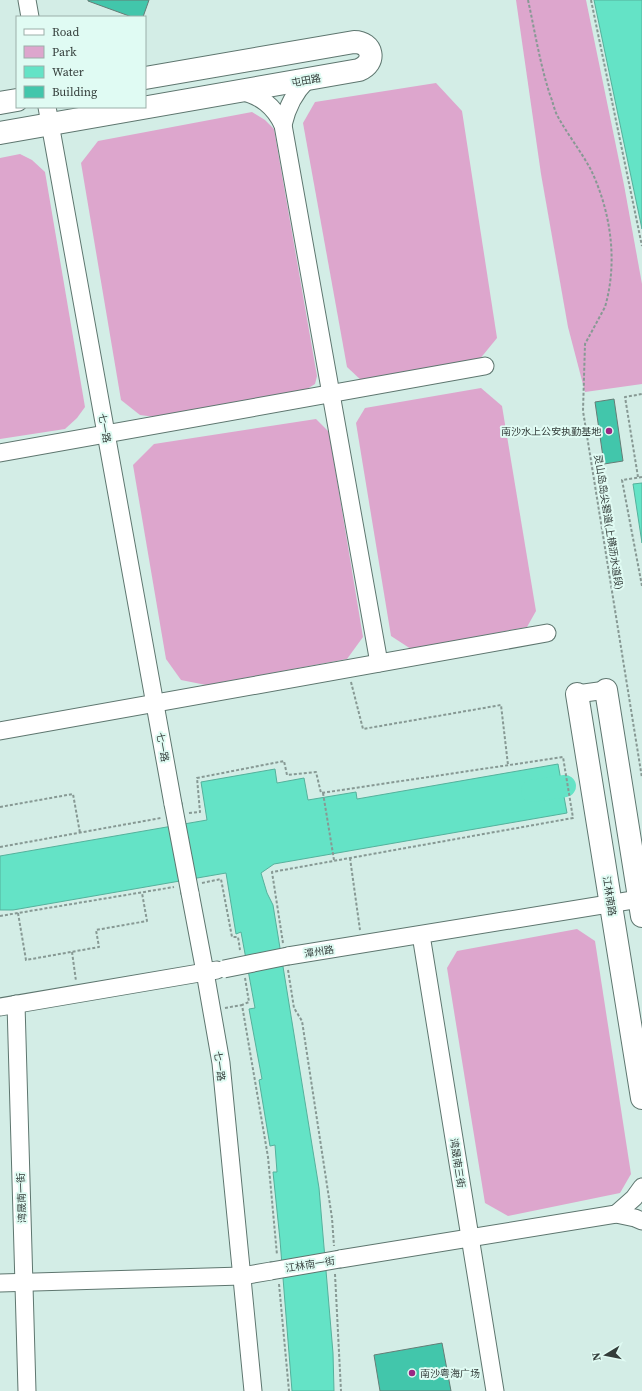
<svg xmlns="http://www.w3.org/2000/svg" width="642" height="1391" viewBox="0 0 642 1391" font-family="'Source Serif 4','Noto Sans SC',serif">
<style>
.green{fill:#dda6cd}
.water{fill:#64e3c6;stroke:#55b19c}
.lines{fill:none;stroke-linecap:round;stroke-linejoin:round}
.river{stroke:#64e3c6;stroke-width:22}
.building{fill:#42c6ab;stroke:#657d76}
.minor-casing{stroke:#5e766f;stroke-width:19}
.major-casing{stroke:#5e766f;stroke-width:24}
.path{stroke:#879994;stroke-width:2;stroke-dasharray:3 2;stroke-linecap:butt}
.minor{stroke:#fff;stroke-width:17}
.major{stroke:#fff;stroke-width:22}
.minor-bridge-casing{stroke:#5e766f;stroke-width:19;stroke-linecap:butt}
.minor-bridge{stroke:#fff;stroke-width:17}
.poi-dot{fill:#9a2783;stroke:#e0fbf3;stroke-width:1.5}
.labels{text-anchor:middle;stroke-width:4;stroke-linejoin:round;paint-order:stroke}
.street-label{font-size:10px;fill:#333d3a;stroke:#e0fbf3}
.poi-label{font-size:10px;fill:#333d3a;stroke:#e0fbf3;text-anchor:end}
</style>
<rect width="100%" height="100%" fill="#d3ede6"/>
<g class="green">
<polygon points="516,0 586,0 624,185 642,284 642,384 585,392 568,327 541,174"/>
<polygon points="436,83 462,111 497,338 479,360 362,381 347,367 303,123 315,102"/>
<polygon points="252,112 265,120 274,129 317,376 315,384 302,392 155,417 140,415 121,400 81,163 98,141"/>
<polygon points="20,154 32,160 45,172 85,407 77,418 65,429 0,439 0,158"/>
<polygon points="481,388 502,406 536,611 527,627 411,649 391,636 356,423 365,408"/>
<polygon points="316,419 329,432 363,637 347,659 206,685 181,680 166,659 133,465 154,444"/>
<polygon points="577,929 595,941 631,1174 620,1193 508,1216 485,1203 447,968 457,951"/>
</g>
<g class="water">
<polygon points="594,0 642,0 642,229"/>
<polygon points="642,483 642,543 633,484"/>
<polygon points="558,764 567,813 274,864 261,873 267,893 273,905 319,1188 333,1353 334,1391 292,1391 280,1240 273,1172 277,1172 275,1145 270,1146 259,1080 262,1079 249,1009 255,1008 241,932 236,934 226,873 13,910 0,910 0,856 207,820 201,782 275,769 277,783 304,778 308,800 356,792 357,799"/>
</g>
<g class="lines">
<polyline class="river" points="532,791 565,786"/>
</g>
<g class="building">
<polygon points="88,0 149,0 143,17 132,17 88,1"/>
<polygon points="614,399 623,461 604,464 595,402"/>
<polygon points="442,1343 451,1391 380,1391 374,1355"/>
</g>
<g class="lines">
<defs>
<g id="minor">
<polyline points="27,0 30,17"/>
<path d="M 240,91 C 261,96 274,106 283,125 L 379,663"/>
<polyline points="47,107 173,804"/>
<path d="M 283,125 C 287,107 294,93 307,80"/>
<polyline points="0,453 485,366"/>
<polyline points="577,694 606,690"/>
<polyline points="0,731 547,633"/>
<polyline points="190,893 205,972 221,1063 253,1391"/>
<polyline points="421,935 495,1391"/>
<polyline points="288,956 639,899"/>
<polyline points="16,1004 27,1391"/>
<polyline points="0,1007 217,970"/>
<polyline points="616,1214 634,1198 642,1187"/>
<polyline points="340,1259 616,1214 635,1218 642,1221"/>
<polyline points="0,1283 242,1276 271,1271"/>
</g>
<g id="major">
<polyline points="0,103 17,100"/>
<path d="M 0,133 L 359,70 C 377,63 373,42 354,42 L 145,78"/>
<polyline points="606,690 642,916"/>
<polyline points="577,694 642,1098"/>
</g>
</defs>
<use href="#minor" class="minor-casing"/>
<use href="#major" class="major-casing"/>
<g class="path">
<path d="M 528,0 C 535,32 540,64 550,95 C 553,102 554,109 557,115 C 567,134 581,151 591,170 C 611,212 618,262 605,307 L 585,344 L 583,411 L 642,778"/>
<polyline points="591,0 642,246"/>
<polyline points="638,477 625,397 642,394"/>
<polyline points="642,477 622,480 642,586"/>
<polyline points="351,682 363,729 501,705 508,765"/>
<polyline points="323,793 334,860"/>
<polyline points="0,807 73,794 80,833"/>
<polyline points="189,813 200,812 197,778 284,761 287,775 316,772 321,793 563,757 573,818 272,872 283,943"/>
<polyline points="0,847 161,818"/>
<polyline points="350,858 360,930"/>
<polyline points="202,883 221,879 232,937 238,937 240,950"/>
<polyline points="18,913 26,960 99,947 96,930 147,921 142,893"/>
<polyline points="0,916 174,887"/>
<polyline points="72,952 76,981"/>
<polyline points="288,970 294,1008 302,1021 332,1218 334,1246"/>
<polyline points="245,978 249,1002 242,1005 268,1157 277,1255"/>
<polyline points="225,1008 242,1005"/>
<polyline points="335,1274 341,1391"/>
<polyline points="279,1284 289,1391"/>
</g>
<use href="#minor" class="minor"/>
<use href="#major" class="major"/>
<defs>
<g id="minor-bridge">
<polyline points="173,804 190,893"/>
<polyline points="224,969 288,956"/>
<polyline points="271,1271 340,1259"/>
</g>
</defs>
<use href="#minor-bridge" class="minor-bridge-casing"/>
<use href="#minor-bridge" class="minor-bridge"/>
</g>
<g class="poi-dot">
<circle cx="609" cy="431" r="4"/>
<circle cx="412" cy="1373" r="4"/>
</g>
<g class="labels">
<g class="street-label">
<text transform="translate(306 80) rotate(-10)" y="4">屯田路</text>
<text transform="translate(105 428) rotate(80)" y="4">七一路</text>
<text transform="translate(609 522) rotate(81)" y="4">灵山岛岛尖碧道(上横沥水道段)</text>
<text transform="translate(163 747) rotate(80)" y="4">七一路</text>
<text transform="translate(610 896) rotate(81)" y="4">江林南路</text>
<text transform="translate(319 951) rotate(-9)" y="4">潭州路</text>
<text transform="translate(220 1066) rotate(83)" y="4">七一路</text>
<text transform="translate(458 1163) rotate(81)" y="4">湾晟南三街</text>
<text transform="translate(21 1198) rotate(-92)" y="4">湾晟南一街</text>
<text transform="translate(310 1264) rotate(-9)" y="4">江林南一街</text>
</g>
<g class="poi-label">
<text x="601" y="435">南沙水上公安执勤基地</text>
<text x="420" y="1377" text-anchor="start">南沙粤海广场</text>
</g>
</g>
<rect x="16" y="16" width="130" height="92" fill="#e0fbf3" stroke="#9bafa9"/>
<rect x="24" y="29" width="20" height="6" fill="#ffffff" stroke="#9bafa9"/>
<text x="52" y="36" font-size="12" fill="#333d3a">Road</text>
<rect x="24" y="46" width="20" height="12" fill="#dda6cd" stroke="#9bafa9"/>
<text x="52" y="56" font-size="12" fill="#333d3a">Park</text>
<rect x="24" y="66" width="20" height="12" fill="#64e3c6" stroke="#9bafa9"/>
<text x="52" y="76" font-size="12" fill="#333d3a">Water</text>
<rect x="24" y="86" width="20" height="12" fill="#42c6ab" stroke="#9bafa9"/>
<text x="52" y="96" font-size="12" fill="#333d3a">Building</text>
<g transform="translate(606 1355) rotate(260)" stroke="#e0fbf3" stroke-width="3" paint-order="stroke">
<path d="M0-3L7 15L0 10L-7 15Z" fill="#333d3a"/>
<text y="-6" font-size="11" font-weight="bold" text-anchor="middle" fill="#333d3a">N</text>
</g>
</svg>
